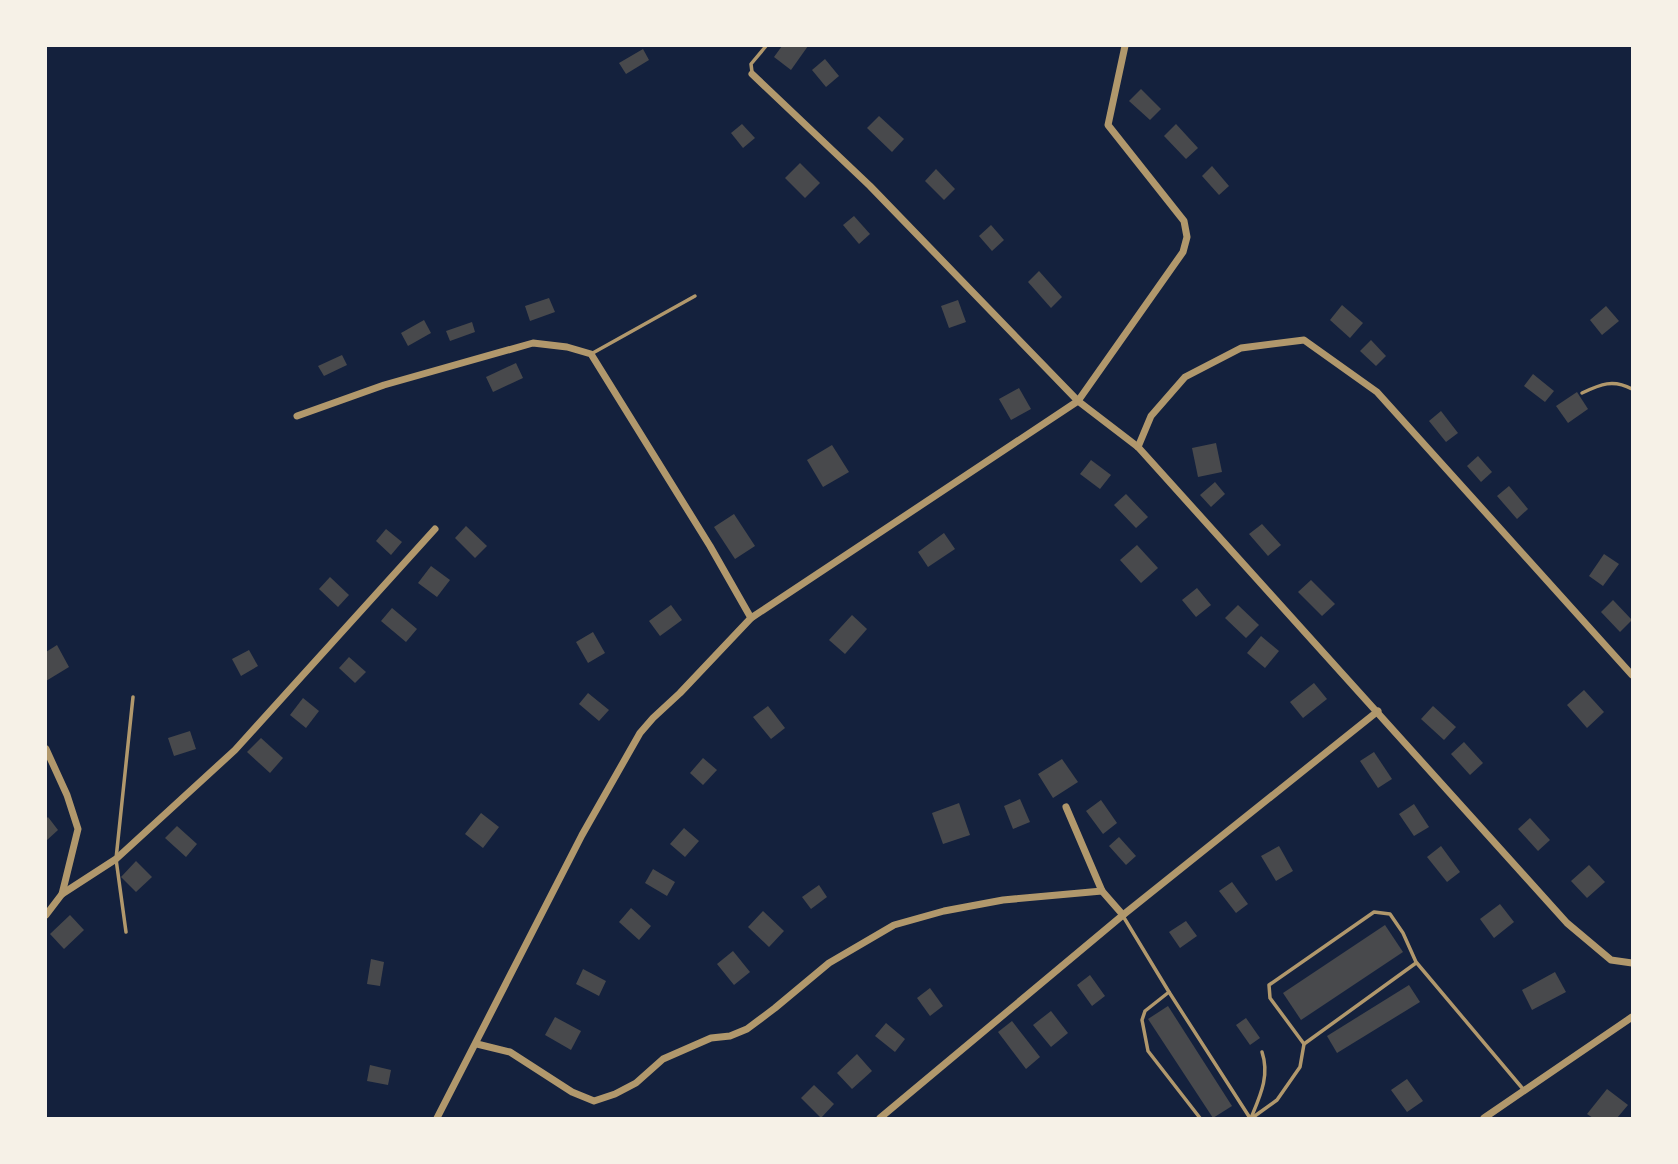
<svg xmlns="http://www.w3.org/2000/svg" width="1678" height="1164" viewBox="0 0 1678 1164" font-family="Arial,sans-serif">
<style>
.building{fill:#48494c}
.lines{fill:none;stroke-linecap:round;stroke-linejoin:round}
.service{stroke:#b1986c;stroke-width:3.5}
.minor{stroke:#b1986c;stroke-width:7}
</style>
<rect width="100%" height="100%" fill="#14213d"/>
<g class="building">
<polygon points="782,46 808,46 791,70 774,57"/>
<polygon points="643,49 649,60 626,74 619,63"/>
<polygon points="825,59 839,76 826,87 812,70"/>
<polygon points="1141,89 1161,109 1150,120 1129,101"/>
<polygon points="879,116 904,139 892,152 867,128"/>
<polygon points="742,124 755,138 743,148 731,133"/>
<polygon points="1176,124 1198,148 1186,159 1164,136"/>
<polygon points="800,163 820,183 805,198 785,178"/>
<polygon points="1212,166 1229,186 1219,195 1202,176"/>
<polygon points="936,169 955,189 944,200 925,181"/>
<polygon points="854,216 870,234 859,244 843,225"/>
<polygon points="991,225 1004,240 992,251 979,236"/>
<polygon points="1039,271 1062,297 1051,308 1028,282"/>
<polygon points="549,298 555,312 530,321 525,306"/>
<polygon points="958,300 966,322 949,328 941,306"/>
<polygon points="1342,305 1363,323 1350,338 1330,320"/>
<polygon points="1606,306 1619,321 1602,335 1590,320"/>
<polygon points="424,320 431,333 408,346 401,333"/>
<polygon points="472,322 475,332 450,341 446,331"/>
<polygon points="1371,340 1386,356 1376,366 1360,351"/>
<polygon points="342,355 347,365 324,376 318,366"/>
<polygon points="516,363 523,378 493,392 486,377"/>
<polygon points="1533,374 1554,391 1545,402 1524,386"/>
<polygon points="1019,388 1031,409 1011,420 999,399"/>
<polygon points="1577,392 1588,409 1568,423 1556,406"/>
<polygon points="1441,411 1458,433 1446,442 1429,421"/>
<polygon points="1216,443 1222,472 1198,477 1192,448"/>
<polygon points="832,445 849,472 823,487 807,460"/>
<polygon points="1478,456 1492,472 1481,482 1467,466"/>
<polygon points="1091,460 1111,475 1100,489 1080,474"/>
<polygon points="1215,482 1225,494 1211,507 1200,495"/>
<polygon points="1509,486 1528,509 1517,519 1497,496"/>
<polygon points="1126,494 1148,517 1136,528 1114,505"/>
<polygon points="734,514 755,546 735,559 714,527"/>
<polygon points="1262,524 1281,545 1268,556 1249,534"/>
<polygon points="466,526 487,546 475,558 455,538"/>
<polygon points="386,529 402,542 391,555 376,541"/>
<polygon points="944,533 955,549 928,567 918,552"/>
<polygon points="1137,545 1158,568 1141,583 1120,560"/>
<polygon points="1604,554 1619,564 1603,586 1589,576"/>
<polygon points="431,566 450,580 437,597 418,583"/>
<polygon points="330,577 349,595 338,607 319,589"/>
<polygon points="1311,580 1335,604 1322,616 1298,592"/>
<polygon points="1197,588 1211,605 1196,617 1182,600"/>
<polygon points="1613,600 1632,620 1620,632 1601,612"/>
<polygon points="671,605 682,620 660,636 649,621"/>
<polygon points="1238,605 1259,625 1246,638 1225,618"/>
<polygon points="392,608 417,629 406,642 381,621"/>
<polygon points="852,615 867,629 845,654 829,640"/>
<polygon points="593,632 605,653 588,663 576,642"/>
<polygon points="1261,636 1279,651 1265,668 1247,653"/>
<polygon points="57,645 69,667 46,681 46,652"/>
<polygon points="249,650 258,666 241,676 232,659"/>
<polygon points="349,657 366,672 355,683 339,668"/>
<polygon points="1314,683 1327,699 1303,718 1290,702"/>
<polygon points="1584,690 1604,712 1587,728 1567,705"/>
<polygon points="588,693 609,710 599,721 579,704"/>
<polygon points="303,698 319,711 306,728 290,715"/>
<polygon points="768,706 785,728 771,739 753,717"/>
<polygon points="1433,706 1456,727 1444,740 1421,719"/>
<polygon points="190,731 196,749 174,756 168,738"/>
<polygon points="261,738 283,758 270,773 247,752"/>
<polygon points="1464,742 1483,763 1470,775 1451,754"/>
<polygon points="1374,752 1392,779 1378,788 1360,761"/>
<polygon points="703,758 717,770 703,785 690,773"/>
<polygon points="1062,759 1078,782 1053,798 1038,774"/>
<polygon points="1020,799 1030,822 1013,829 1004,806"/>
<polygon points="1101,800 1117,823 1103,834 1086,811"/>
<polygon points="959,803 970,835 943,844 932,813"/>
<polygon points="1414,804 1429,827 1414,836 1399,814"/>
<polygon points="481,813 499,827 483,848 465,834"/>
<polygon points="48,817 58,830 46,841 46,819"/>
<polygon points="1530,818 1550,840 1538,851 1518,829"/>
<polygon points="177,826 197,844 186,857 165,838"/>
<polygon points="684,828 699,841 685,857 670,844"/>
<polygon points="1119,837 1136,856 1126,865 1109,846"/>
<polygon points="1279,846 1293,871 1276,881 1261,856"/>
<polygon points="1441,846 1460,872 1447,882 1427,857"/>
<polygon points="136,861 152,877 136,892 121,877"/>
<polygon points="1589,865 1605,882 1587,898 1571,881"/>
<polygon points="653,869 675,882 667,896 645,883"/>
<polygon points="1232,882 1248,904 1236,913 1219,891"/>
<polygon points="819,885 827,897 811,909 802,897"/>
<polygon points="1500,904 1514,922 1494,938 1480,919"/>
<polygon points="631,908 651,926 639,940 619,922"/>
<polygon points="763,911 784,931 769,947 748,927"/>
<polygon points="70,915 84,930 64,949 50,934"/>
<polygon points="1186,921 1197,936 1180,948 1169,932"/>
<polygon points="1385,925 1403,952 1301,1020 1283,993"/>
<polygon points="733,951 750,972 734,985 717,964"/>
<polygon points="371,959 384,962 380,986 367,984"/>
<polygon points="583,969 606,981 599,996 576,984"/>
<polygon points="1555,972 1566,992 1532,1010 1522,990"/>
<polygon points="1090,975 1105,996 1092,1006 1077,985"/>
<polygon points="1409,985 1420,1002 1337,1053 1327,1036"/>
<polygon points="930,988 943,1006 930,1016 917,998"/>
<polygon points="1168,1006 1232,1106 1213,1118 1148,1019"/>
<polygon points="1051,1011 1068,1033 1051,1047 1033,1025"/>
<polygon points="555,1017 581,1031 571,1050 545,1035"/>
<polygon points="1246,1018 1260,1038 1250,1045 1236,1025"/>
<polygon points="1012,1021 1040,1057 1026,1069 998,1032"/>
<polygon points="886,1023 905,1039 895,1052 875,1036"/>
<polygon points="857,1054 872,1071 852,1089 837,1073"/>
<polygon points="370,1065 391,1070 388,1085 367,1081"/>
<polygon points="1407,1079 1423,1101 1407,1112 1391,1090"/>
<polygon points="814,1085 834,1104 821,1118 801,1098"/>
<polygon points="1607,1089 1628,1105 1617,1118 1593,1118 1587,1114"/>
</g>
<g class="lines">
<g class="service">
<polyline points="752,72 751,64 766,46"/>
<polyline points="591,354 695,296"/>
<path d="M 1582,393 C 1601,384 1613,379 1632,389"/>
<polyline points="1123,916 1169,992 1250,1118"/>
<polyline points="126,932 116,859 133,697"/>
<polyline points="1169,992 1145,1011 1142,1020 1148,1051 1200,1118"/>
<polyline points="1304,1044 1416,963"/>
<path d="M 1251,1118 C 1260,1096 1270,1076 1262,1052"/>
<polyline points="1252,1118 1277,1100 1300,1067 1304,1044 1270,998 1269,985 1374,912 1390,914 1403,933 1416,962 1523,1089"/>
</g>
<g class="minor">
<polyline points="752,74 870,186 1078,401 1138,447 1567,923 1611,960 1632,963"/>
<polyline points="297,416 384,385 533,343 567,347 591,354 710,546 751,618"/>
<polyline points="1138,447 1151,416 1185,377 1241,348 1304,340 1377,392 1632,675"/>
<polyline points="46,749 67,795 78,829 62,894"/>
<polyline points="1066,807 1102,891 1123,915"/>
<polyline points="46,915 62,894 116,859 235,750 435,529"/>
<polyline points="477,1044 510,1052 572,1092 594,1101 615,1094 636,1083 663,1059 711,1038 730,1036 747,1029 775,1008 829,963 894,925 944,911 1003,900 1102,891"/>
<polyline points="437,1118 582,835 640,733 653,718 680,693 751,618 1078,401 1183,252 1187,237 1184,221 1108,125 1125,46"/>
<polyline points="880,1118 1123,915 1378,711"/>
<polyline points="1484,1118 1632,1017"/>
</g>
</g>
<rect width="1678" height="1164" fill="none" stroke="#f6f1e7" stroke-width="94"/>
</svg>
